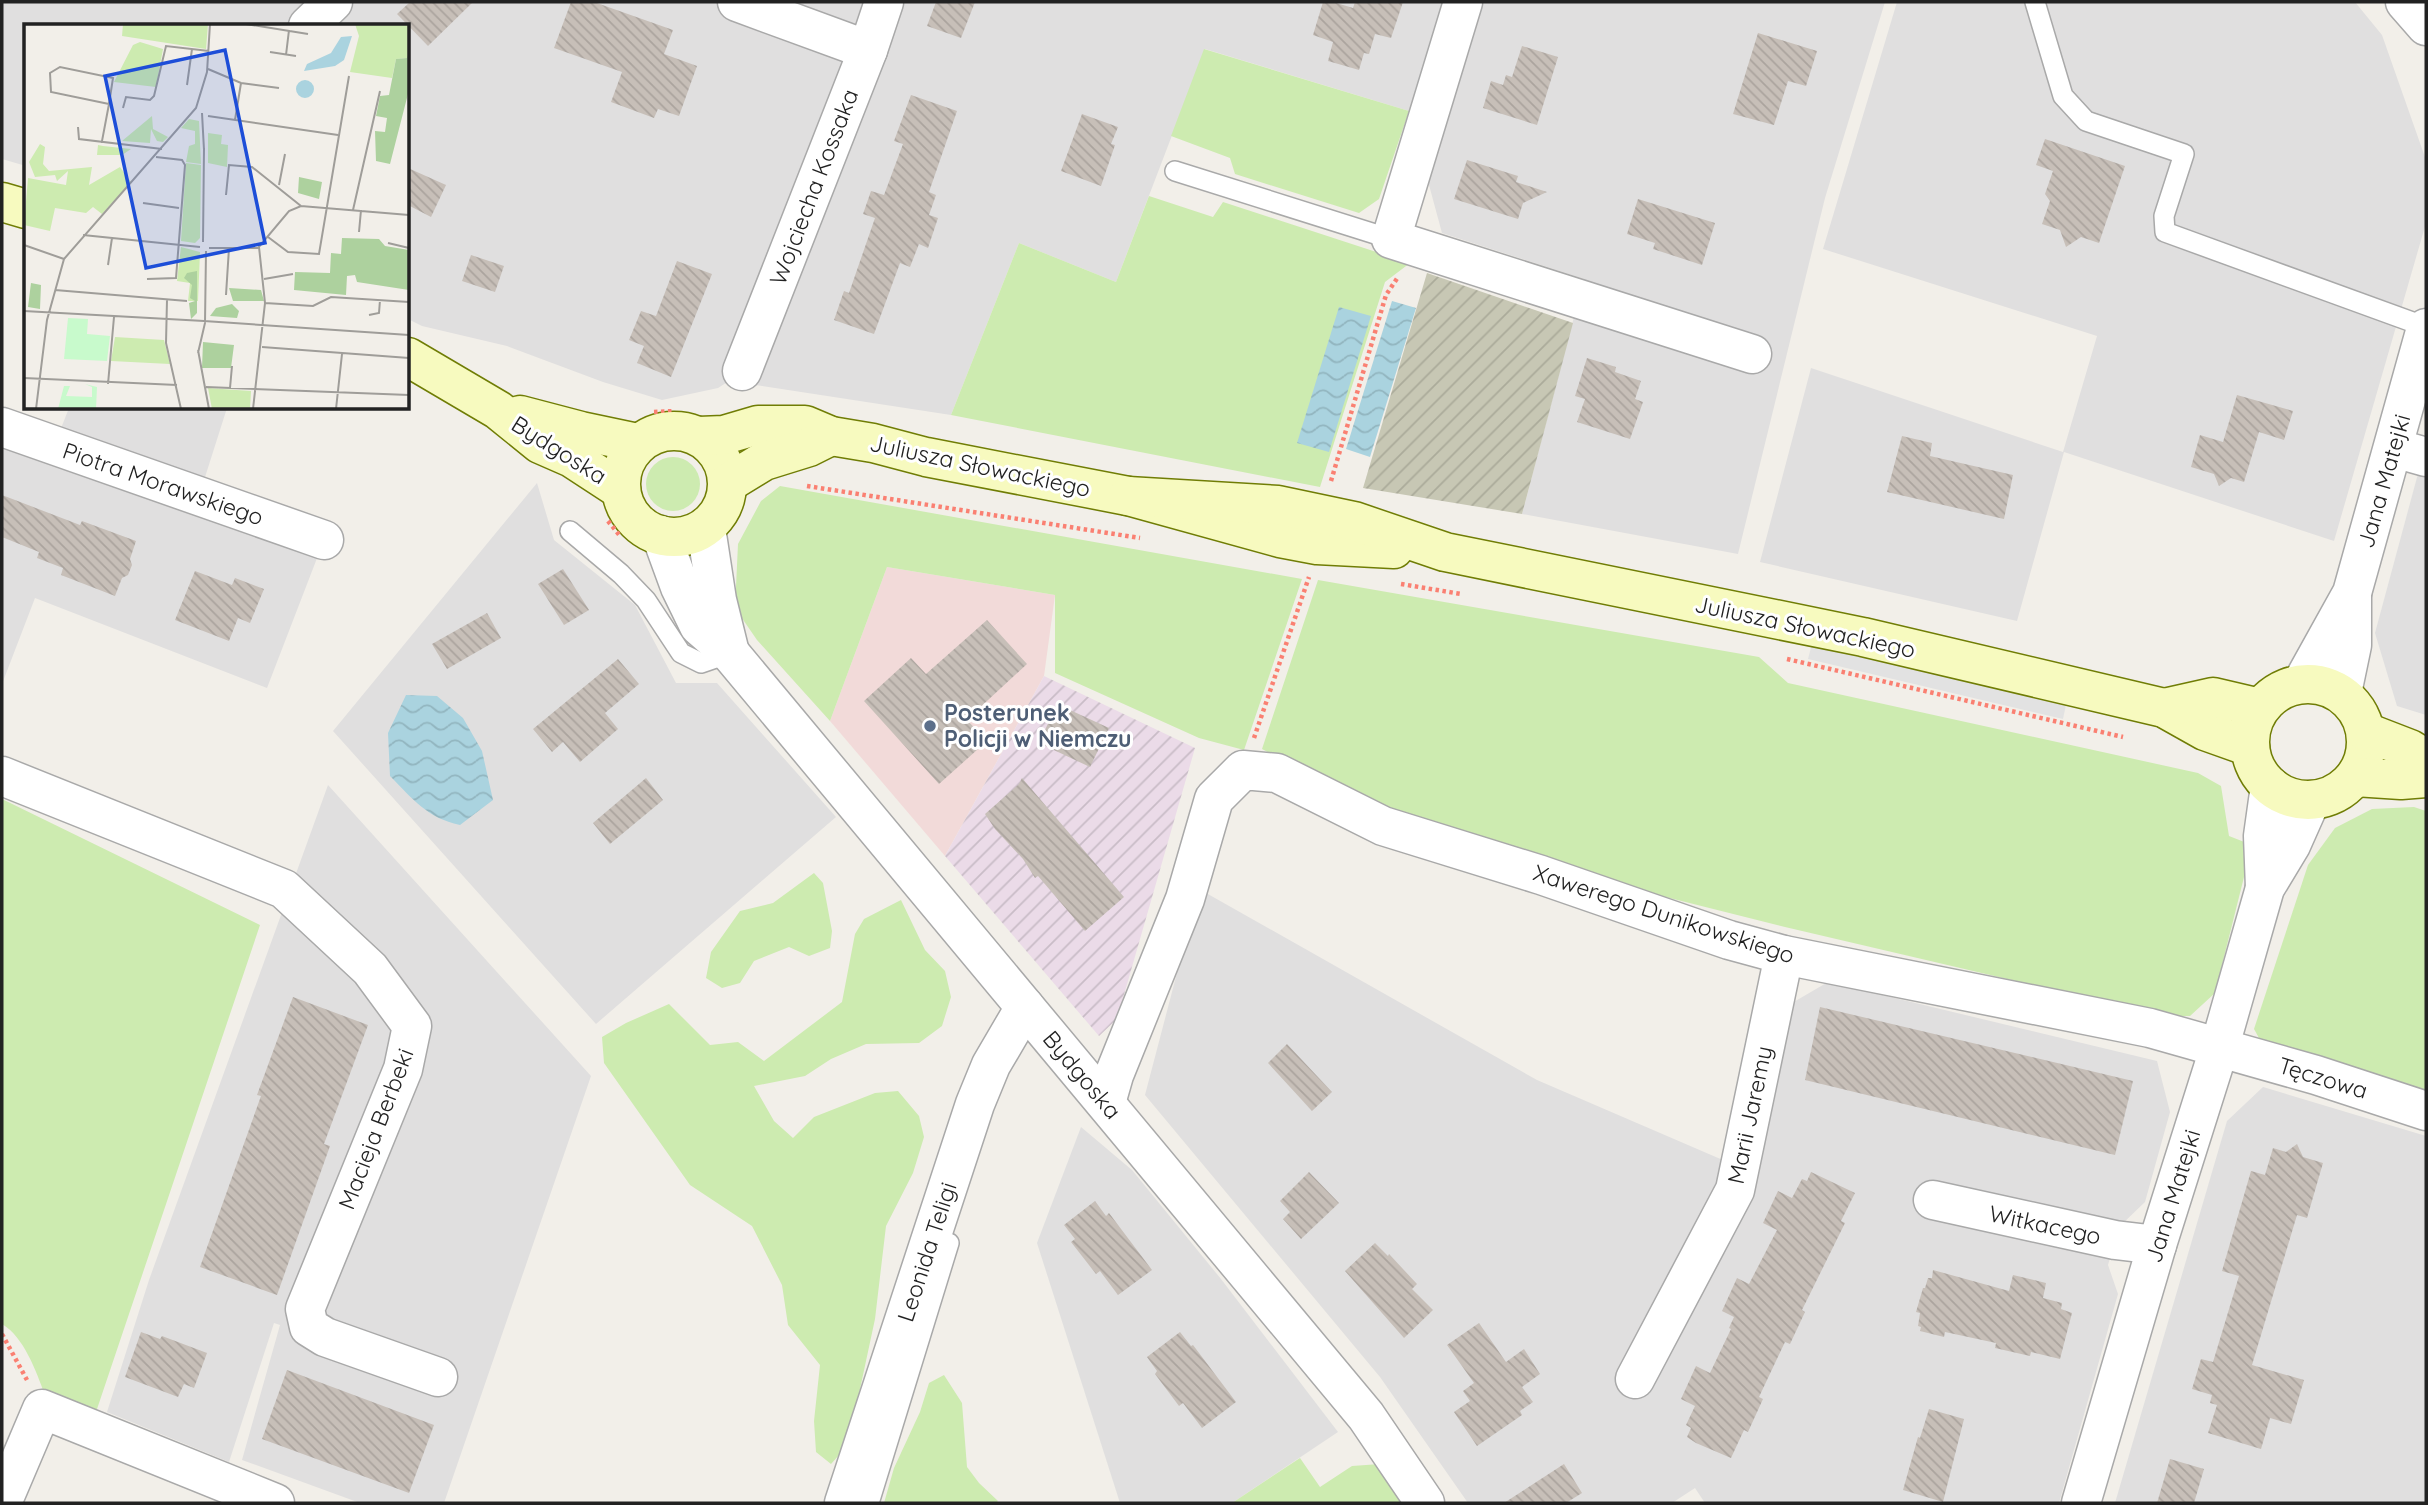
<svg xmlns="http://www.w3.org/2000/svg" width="2428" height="1505" viewBox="0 0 2428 1505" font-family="Quicksand,sans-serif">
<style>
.residential{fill:#e0dfdf}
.commercial{fill:#f2dad9}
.industrial{fill:url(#industrial-furrows)}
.construction{fill:url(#construction-furrows)}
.grass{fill:#cdebb0}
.parking{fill:#e2e2e2}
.water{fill:url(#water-waves)}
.building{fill:url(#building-back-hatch)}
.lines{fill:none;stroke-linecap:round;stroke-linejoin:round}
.lane-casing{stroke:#a9a9a9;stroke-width:22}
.street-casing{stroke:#a9a9a9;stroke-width:41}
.secondary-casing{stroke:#707d05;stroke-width:41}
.path{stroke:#fa8072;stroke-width:4.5;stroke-dasharray:3.5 3.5;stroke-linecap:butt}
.lane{stroke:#fff;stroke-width:19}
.street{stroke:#fff;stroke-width:38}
.secondary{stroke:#f7fabf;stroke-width:38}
.service-dot{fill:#5c6f8a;stroke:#fff;stroke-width:2.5}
.labels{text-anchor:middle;stroke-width:6;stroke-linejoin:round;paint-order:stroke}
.street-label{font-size:23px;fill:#222;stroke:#fff}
.service-label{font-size:23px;font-weight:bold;fill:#4e5e75;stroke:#fff;text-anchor:start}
.inset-road{fill:none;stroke:#9f9d99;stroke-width:2}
.view{fill:#1d4ed8;fill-opacity:0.15;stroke:#1d4ed8;stroke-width:3.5}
.inset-edge{fill:none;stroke:#222;stroke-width:3.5}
</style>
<defs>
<pattern id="industrial-furrows" width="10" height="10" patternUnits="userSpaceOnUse" patternTransform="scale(1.75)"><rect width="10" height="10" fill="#ebdbe8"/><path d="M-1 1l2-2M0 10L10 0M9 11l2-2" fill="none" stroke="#c9bcc7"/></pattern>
<pattern id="construction-furrows" width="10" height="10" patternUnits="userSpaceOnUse" patternTransform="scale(1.75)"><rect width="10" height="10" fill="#c7c7b4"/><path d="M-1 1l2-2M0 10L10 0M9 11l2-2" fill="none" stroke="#abab9a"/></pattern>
<pattern id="water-waves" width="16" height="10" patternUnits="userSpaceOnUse" patternTransform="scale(1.75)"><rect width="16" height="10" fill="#aad3df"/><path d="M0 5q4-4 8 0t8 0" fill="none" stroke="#92b5bf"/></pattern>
<pattern id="building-back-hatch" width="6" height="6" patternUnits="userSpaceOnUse" patternTransform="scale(1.75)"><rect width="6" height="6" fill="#c7bfb8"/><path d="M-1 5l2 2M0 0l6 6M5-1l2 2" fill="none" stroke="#aba49e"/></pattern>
</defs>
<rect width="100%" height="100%" fill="#f2efe9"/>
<g class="residential">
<polygon points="2,2 1885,2 1825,198 1738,554 1522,514 1584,279 1442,233 1409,111 1205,49 1116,282 1019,243 951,415 729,381 718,388 662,400 603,382 507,346 422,326 408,319 408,26 26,26 26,166 2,159"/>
<polygon points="1897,2 2355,2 2382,35 2426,160 2426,223 2334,541 2064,452 2017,621 1760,562 1811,368 2063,452 2097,336 1823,249"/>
<polygon points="69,408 227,408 199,496 324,540 267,688 35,598 2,684 2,428 54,446"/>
<polygon points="2426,444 2426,715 2397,706 2375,633"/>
<polygon points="537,483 554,540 635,605 676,683 717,683 836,817 596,1024 333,731"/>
<polygon points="328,785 591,1076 444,1503 360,1503 242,1460 280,1325 274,1323 229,1462 107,1412 149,1280"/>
<polygon points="1199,889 1537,1080 1753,1173 1792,1003 1828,982 2157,1061 2170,1112 2145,1202 2119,1227 2108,1265 2118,1294 2059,1503 1705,1503 1695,1488 1672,1503 1468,1503 1380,1377 1145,1095"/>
<polygon points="2263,1087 2426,1136 2426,1503 2115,1503 2227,1121"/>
<polygon points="1081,1127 1132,1170 1221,1279 1338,1432 1232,1503 1120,1503 1037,1243"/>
</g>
<polygon class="commercial" points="887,567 1055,595 1044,676 945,856 830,721"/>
<polygon class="industrial" points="1044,676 1195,748 1117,1019 1099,1036 945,856"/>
<polygon class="construction" points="1427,273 1573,323 1522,514 1363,488"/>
<g class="grass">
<polygon points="1204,49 1409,111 1379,199 1359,213 1235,174 1230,158 1171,136"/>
<polygon points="1149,196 1213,217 1223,202 1410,263 1385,282 1320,487 951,415 1019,243 1116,282"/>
<circle cx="673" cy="484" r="27"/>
<polygon points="780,486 1302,579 1244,750 1199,738 1055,673 1055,595 887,567 830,721 757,640 735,608 738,544 761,501"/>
<polygon points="1318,580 1759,657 1788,683 2198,773 2221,786 2229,836 2252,845 2215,993 2190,1016 2165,1016 1785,927 1598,880 1388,814 1262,749"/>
<path d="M 2,799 L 260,925 L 96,1412 L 45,1395 C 36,1371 24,1337 2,1324 Z"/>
<polygon points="2414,807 2426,811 2426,1101 2264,1047 2254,1029 2308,865 2335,828 2372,809"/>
<polygon points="814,873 823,883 832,931 830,948 809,956 789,947 754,961 740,983 722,988 706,978 711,952 740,911 773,903"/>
<polygon points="901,900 925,950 945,971 951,997 942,1026 919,1043 866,1044 831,1059 805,1076 754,1086 774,1121 793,1138 814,1117 875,1093 898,1091 919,1116 924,1137 913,1173 886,1226 875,1319 848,1445 831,1464 816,1452 814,1421 820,1365 788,1325 782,1285 752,1226 690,1185 604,1063 602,1037 626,1023 669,1004 710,1045 738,1042 764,1061 842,1002 855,934 864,919"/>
<polygon points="944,1375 962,1403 967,1467 979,1483 998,1501 996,1503 884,1503 894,1468 920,1412 929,1383"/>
<polygon points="1300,1458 1320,1487 1352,1466 1380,1464 1404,1503 1232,1503"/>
</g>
<polygon class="parking" points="1813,640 2067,700 2063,719 1808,659"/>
<g class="water">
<polygon points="1392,301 1416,308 1370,457 1346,449"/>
<polygon points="1339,307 1371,316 1329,452 1297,443"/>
<path d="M 406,695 L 437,696 L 463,718 L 482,751 L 493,800 L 460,825 C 427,818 413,799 390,776 L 388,733 Z"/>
</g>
<g class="building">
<polygon points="410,2 473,2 428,46 397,14"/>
<polygon points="571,2 594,2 673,30 664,54 697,66 679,116 658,109 654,118 611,102 622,72 554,48"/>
<polygon points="936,2 975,2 961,38 927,26"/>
<polygon points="1323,2 1333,2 1353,8 1355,2 1403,2 1391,38 1375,34 1369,54 1364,53 1359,70 1328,61 1333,42 1313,35"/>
<polygon points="1758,33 1817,51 1806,86 1788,81 1774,125 1733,114"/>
<polygon points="1522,46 1558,57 1537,125 1483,108 1491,81 1503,85 1506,75 1512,77"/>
<polygon points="911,95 957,111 929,192 936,195 929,215 938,218 928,248 919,244 910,267 900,263 874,334 834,320 844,291 849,293 875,218 863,214 871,191 884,195 903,144 894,141"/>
<polygon points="1082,114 1118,127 1111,144 1115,145 1101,186 1061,171"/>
<polygon points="2045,139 2125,166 2099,243 2081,237 2066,247 2060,230 2042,224 2050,201 2045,194 2053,171 2036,165"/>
<polygon points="1467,160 1518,176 1516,182 1547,192 1523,203 1518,219 1454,199"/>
<polygon points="408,168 446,185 431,217 408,205"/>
<polygon points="1638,199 1715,223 1702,265 1653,249 1655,243 1627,234"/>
<polygon points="471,255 504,266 495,292 462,281"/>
<polygon points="677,261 712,274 671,377 637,363 644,346 629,340 641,311 656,316"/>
<polygon points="1587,358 1616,367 1615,372 1641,381 1635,399 1643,402 1630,439 1577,422 1585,399 1575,396"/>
<polygon points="2237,395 2293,411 2284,440 2259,432 2244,482 2231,478 2219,486 2214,474 2191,467 2200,435 2223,442"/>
<polygon points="1902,436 1932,443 1930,456 2013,475 2004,519 1887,492"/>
<polygon points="2,495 80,525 82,521 136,541 130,559 132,565 128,575 122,578 115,596 61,575 63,568 37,558 39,552 2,537"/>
<polygon points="563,569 589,610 564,625 538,584"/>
<polygon points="195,571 232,585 235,578 264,589 250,623 238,618 229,641 175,620"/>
<polygon points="487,613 501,638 447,669 432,644"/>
<polygon points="987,620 1027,664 974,713 960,707 969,717 967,720 987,741 939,784 864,701 911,658 926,674"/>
<polygon points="618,659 639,684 605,713 618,729 580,762 563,742 552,752 533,729"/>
<polygon points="1057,704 1109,728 1090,767 1039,743"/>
<polygon points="646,778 663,800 610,844 593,823"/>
<polygon points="1022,778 1124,897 1085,931 1038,876 1035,878 1023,859 995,829 985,814 1019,784"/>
<polygon points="293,997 368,1025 324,1144 330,1146 277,1295 200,1267 261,1096 257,1095"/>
<polygon points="1820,1007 2133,1081 2115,1155 1805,1080"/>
<polygon points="1287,1044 1332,1092 1312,1111 1268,1063"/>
<polygon points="2297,1144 2303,1157 2323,1163 2307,1218 2297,1215 2252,1365 2304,1380 2291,1424 2270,1418 2261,1449 2208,1433 2217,1405 2210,1403 2212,1395 2192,1389 2201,1359 2213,1362 2239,1276 2222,1271 2251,1171 2265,1175 2273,1148 2286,1152"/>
<polygon points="1309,1172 1339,1203 1301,1239 1283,1219 1290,1212 1280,1201"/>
<polygon points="1811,1172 1855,1193 1841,1221 1845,1223 1802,1310 1805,1312 1790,1344 1785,1342 1759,1397 1763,1399 1748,1432 1744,1430 1731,1458 1696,1443 1687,1437 1691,1428 1686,1425 1695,1406 1681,1399 1696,1366 1710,1373 1731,1329 1729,1328 1734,1317 1722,1311 1737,1278 1749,1284 1777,1230 1763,1223 1778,1191 1792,1198 1802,1179 1807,1181"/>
<polygon points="1095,1201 1106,1216 1109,1213 1152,1270 1118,1295 1100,1271 1096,1274 1071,1242 1075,1239 1064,1225"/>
<polygon points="1375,1243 1388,1256 1389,1254 1417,1284 1412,1289 1433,1310 1404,1338 1345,1271"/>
<polygon points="1933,1270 2009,1291 2013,1275 2046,1283 2043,1298 2062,1303 2061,1309 2072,1313 2060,1359 2031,1352 2030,1356 1995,1348 1996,1343 1945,1332 1944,1337 1920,1331 1921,1327 1918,1326 1920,1313 1916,1312 1923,1288 1925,1288 1928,1278 1932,1278"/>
<polygon points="1479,1323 1506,1362 1524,1349 1540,1374 1522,1387 1533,1402 1520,1411 1522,1415 1477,1446 1454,1412 1470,1401 1463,1391 1474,1383 1447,1345"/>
<polygon points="141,1332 160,1339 162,1336 207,1353 194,1388 184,1384 178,1397 125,1377"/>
<polygon points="1180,1332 1191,1346 1193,1345 1236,1402 1202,1428 1183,1403 1179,1406 1155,1374 1157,1371 1147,1357"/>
<polygon points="287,1370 434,1425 409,1493 262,1439"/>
<polygon points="1929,1409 1964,1419 1943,1502 1903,1490 1918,1437 1920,1438"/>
<polygon points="2170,1459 2204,1469 2194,1503 2157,1503"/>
<polygon points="1564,1464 1582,1493 1566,1503 1504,1503"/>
</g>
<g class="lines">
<defs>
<g id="lane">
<polyline points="2035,2 2063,96 2086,121 2184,154 2164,216 2165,232 2426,327"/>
<polyline points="1175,171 1391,239"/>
<polyline points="570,531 621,574 646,600 681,653 701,663 730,653"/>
<polyline points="869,1503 949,1243"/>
</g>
<g id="street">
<polyline points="737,2 868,50"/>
<polyline points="1463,2 1391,239 1752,354"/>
<polyline points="2405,2 2426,26"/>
<polyline points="308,26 333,2"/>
<polyline points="742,371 868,50 884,2"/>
<polyline points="2,427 324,540"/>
<polyline points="2394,448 2426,457"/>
<polyline points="706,528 717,600 730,653"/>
<polyline points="661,535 680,587 699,626 730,653 1366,1416 1425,1503"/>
<polyline points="2302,683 2352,593 2426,328"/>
<polyline points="2342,693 2352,645 2352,595"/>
<polyline points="2,776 284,889 370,969 412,1026 403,1069 305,1309 309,1327 325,1337 438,1377"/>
<polyline points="2265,888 2263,836 2270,786"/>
<polyline points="1106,1103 1114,1075 1185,899 1214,799 1243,770 1277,773 1383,826 1541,875 1729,940 1784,955 2150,1028 2316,1075 2426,1111"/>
<polyline points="1933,1200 2115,1240 2157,1245"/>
<polyline points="1635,1379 1735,1190 1784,955"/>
<polyline points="2,1503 42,1409 275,1503"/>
<polyline points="844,1503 975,1104 991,1065 1025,1007"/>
<polyline points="2081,1503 2157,1245 2219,1049 2265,888 2291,845 2311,800"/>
</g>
<g id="secondary">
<polyline points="2,202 26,209"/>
<polyline points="408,357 498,410 540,444 572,458 621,490"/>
<polyline points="520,415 581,431 638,443"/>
<circle cx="674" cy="484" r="53"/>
<polyline points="699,436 724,435 758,425 805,425 831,436 873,443 926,457 1128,496 1280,538 1317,545 1394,549"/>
<polyline points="728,483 764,461 809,447 831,436"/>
<polyline points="1128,496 1278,505 1354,521 1445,552 1863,637 2164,708 2205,731 2250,747"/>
<circle cx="2308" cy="742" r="58"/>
<polyline points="2164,708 2213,697 2260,708"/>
<polyline points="2366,732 2410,749 2426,759"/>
<polyline points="2355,777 2401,780 2426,778"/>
</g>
</defs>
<use href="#lane" class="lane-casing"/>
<use href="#street" class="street-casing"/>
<use href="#secondary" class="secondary-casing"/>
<g class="path">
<polyline points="654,412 674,411"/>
<polyline points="1331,481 1386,295 1398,277"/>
<polyline points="807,486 1140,538"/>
<polyline points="608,521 620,536"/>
<polyline points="1401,584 1461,594"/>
<polyline points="1787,659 2123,737"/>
<polyline points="1254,738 1309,577"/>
<polyline points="2,1334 27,1380"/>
</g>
<use href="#lane" class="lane"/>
<use href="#street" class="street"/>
<use href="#secondary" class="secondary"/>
</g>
<circle class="service-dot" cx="930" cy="726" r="7"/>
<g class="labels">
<g class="street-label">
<text transform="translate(814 187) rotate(-69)" y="8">Wojciecha Kossaka</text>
<text transform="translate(559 450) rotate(32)" y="8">Bydgoska</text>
<text transform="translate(980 466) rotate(12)" y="8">Juliusza Słowackiego</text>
<text transform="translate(2384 481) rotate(-74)" y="8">Jana Matejki</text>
<text transform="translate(163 484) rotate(19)" y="8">Piotra Morawskiego</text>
<text transform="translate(1805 627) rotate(12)" y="8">Juliusza Słowackiego</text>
<text transform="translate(1664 914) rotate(18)" y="8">Xawerego Dunikowskiego</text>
<text transform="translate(1082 1075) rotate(50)" y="8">Bydgoska</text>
<text transform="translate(2323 1078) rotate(17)" y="8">Tęczowa</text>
<text transform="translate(1750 1115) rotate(-78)" y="8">Marii Jaremy</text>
<text transform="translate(376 1129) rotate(-69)" y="8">Macieja Berbeki</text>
<text transform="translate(2173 1196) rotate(-73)" y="8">Jana Matejki</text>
<text transform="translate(2045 1225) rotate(12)" y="8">Witkacego</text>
<text transform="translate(927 1252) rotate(-72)" y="8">Leonida Teligi</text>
</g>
<g class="service-label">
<text x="944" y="721">Posterunek<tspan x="944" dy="26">Policji w Niemczu</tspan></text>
</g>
</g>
<g transform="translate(24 24)">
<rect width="385" height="385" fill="#f2efe9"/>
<path d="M 99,0 L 184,0 L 182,25 L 98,12 ZM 331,0 L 385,0 L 384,34 L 372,35 L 368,54 L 326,48 L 335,12 ZM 116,18 L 139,25 L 132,63 L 90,58 L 109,21 ZM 128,92 L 129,105 L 144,113 L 139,118 L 133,117 L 127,105 L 126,119 L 98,117 ZM 165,95 L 175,97 L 177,140 L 162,138 L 165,122 L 171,120 L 171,107 L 157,104 ZM 184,109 L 198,111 L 197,120 L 204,121 L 203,143 L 184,139 ZM 16,120 L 21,123 L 19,140 L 25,147 L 68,143 L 65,161 L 96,143 L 107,158 L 78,190 L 69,183 L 62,189 L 31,184 L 26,207 L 0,201 L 4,154 L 42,161 L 44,147 L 33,157 L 31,151 L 11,153 L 5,138 ZM 74,121 L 79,122 L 107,125 L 98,131 L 73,131 ZM 162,139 L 177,141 L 176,214 L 171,219 L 157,217 ZM 157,223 L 176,228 L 174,277 L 164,277 L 166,259 L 153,257 ZM 91,313 L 140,316 L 146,340 L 87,337 ZM 184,364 L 227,367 L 226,385 L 188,385 Z" fill="#cdebb0"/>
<path d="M 385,29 L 385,66 L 366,140 L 352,137 L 351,107 L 361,108 L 363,94 L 352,92 L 356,72 L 365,71 L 372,35 L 383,34 ZM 275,153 L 298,158 L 295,175 L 274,169 ZM 318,214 L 355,215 L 361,222 L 385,226 L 385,266 L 333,258 L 331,251 L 323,252 L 322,271 L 270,266 L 271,248 L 306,249 L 307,229 L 317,230 ZM 173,247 L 173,289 L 167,295 L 165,279 L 171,277 L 166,274 L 168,261 L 160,254 L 163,249 ZM 7,259 L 17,261 L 16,285 L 4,283 ZM 205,264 L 237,266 L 240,277 L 209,277 ZM 208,280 L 215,287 L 213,294 L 186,292 L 192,284 ZM 179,318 L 210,321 L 207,344 L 178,344 Z" fill="#add19e"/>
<path d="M 44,294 L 64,295 L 63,310 L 86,312 L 83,337 L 40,335 ZM 61,360 L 73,363 L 72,385 L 34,385 L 40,362 L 46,362 L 42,372 L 68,373 L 68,363 Z" fill="#c8facc"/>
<path d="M 328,12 L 320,36 L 311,42 L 280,47 L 283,40 L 307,29 L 317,13 ZM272 65a9 9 0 1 1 18 0a9 9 0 1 1-18 0Z" fill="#aad3df"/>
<path class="inset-road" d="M 222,0 L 284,10M 246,28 L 272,32M 262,31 L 265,6M 184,45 L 217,59 L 255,64M 163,61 L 168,25M 99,84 L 102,73 L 126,76 L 130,72 L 142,22 L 185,27M 178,89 L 180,126M 184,92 L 314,111M 211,96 L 217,59M 54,103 L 55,115 L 138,125M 78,119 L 78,117 L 85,80 L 89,54 L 36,43 L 26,49 L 27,68 L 85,80M 255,161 L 261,130M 202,171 L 205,141 L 228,143 L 277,182M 119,179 L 155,184M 329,186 L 356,67M 335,208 L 337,186M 59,211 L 176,223M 244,213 L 264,228 L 295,230 L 325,52M 179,218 L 180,124M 364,219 L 385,224M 0,221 L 40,235M 185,224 L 234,224 L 265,187 L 277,182 L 385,191M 84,241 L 88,214M 123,255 L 152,254 L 161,141 L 158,136 L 132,133M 240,255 L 269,250M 31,266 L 163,277M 202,271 L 205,224M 143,276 L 142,319 L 157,385M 241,279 L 289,282 L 307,273 L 385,278M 0,287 L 180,297M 345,291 L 355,289 L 356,276M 180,297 L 385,311M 238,323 L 385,334M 174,326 L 185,385M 174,329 L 181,299 L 182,227M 0,354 L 153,361M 84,360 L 90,293M 182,363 L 385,371M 206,364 L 208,342M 12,385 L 23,296 L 40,235 L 172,84 L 183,48 L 186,0M 229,385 L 241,279 L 235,223M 312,385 L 318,330"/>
<path class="view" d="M 201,26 L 241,219 L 122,244 L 81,52 Z"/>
<rect width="385" height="385" class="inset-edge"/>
</g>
<rect width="2428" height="1505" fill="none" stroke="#222222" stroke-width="7"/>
</svg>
